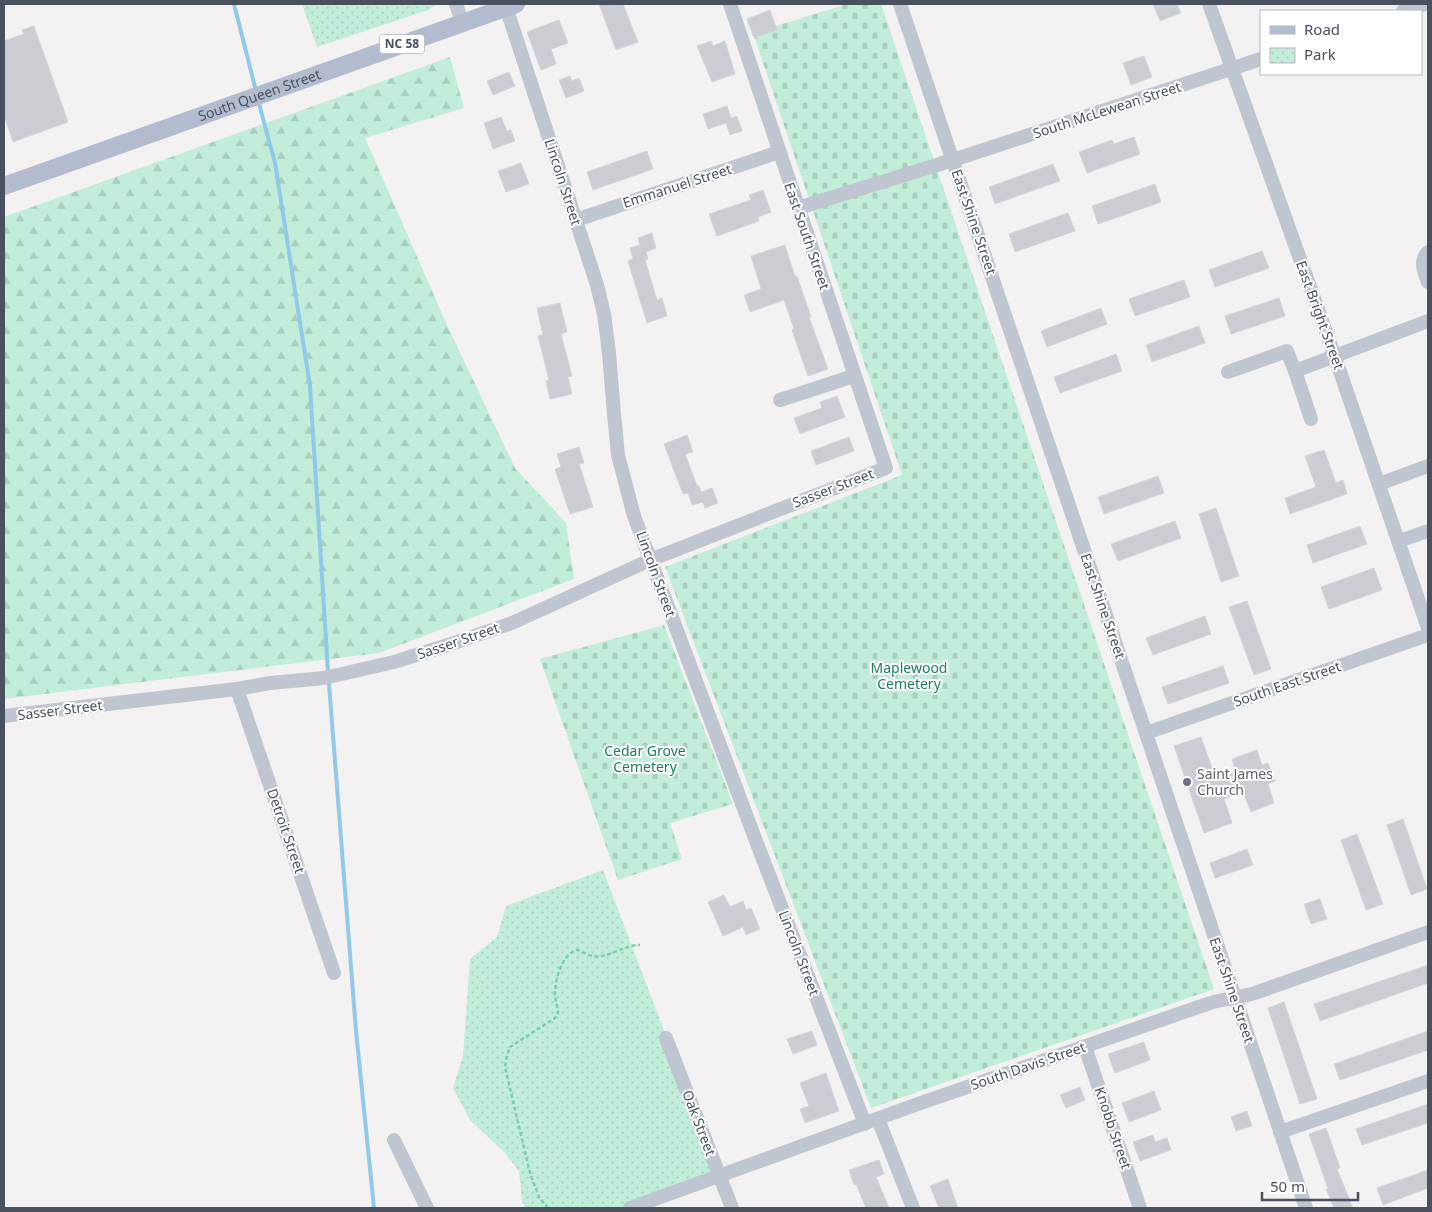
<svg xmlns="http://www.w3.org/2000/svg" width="1432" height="1212" viewBox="0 0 1432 1212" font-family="'Noto Sans',sans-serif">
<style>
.forest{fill:url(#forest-firs)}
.cemetery{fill:url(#cemetery-stones)}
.park{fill:url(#park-dots)}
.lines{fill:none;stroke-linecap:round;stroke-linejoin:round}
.stream{stroke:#91cae9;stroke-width:4}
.building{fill:#cbcdd3;stroke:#d5d6dc}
.path{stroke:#7bcbaf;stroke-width:2.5;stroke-dasharray:4 2.5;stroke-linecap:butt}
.minor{stroke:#bfc6cf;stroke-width:14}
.major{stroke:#b2bcce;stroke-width:18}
.worship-dot{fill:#6b7280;stroke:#fff;stroke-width:2}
.labels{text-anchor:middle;stroke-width:4;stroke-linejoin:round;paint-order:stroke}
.shield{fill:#fff;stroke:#80858e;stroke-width:1}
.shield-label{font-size:12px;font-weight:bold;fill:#49515e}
.street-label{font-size:14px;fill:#49515e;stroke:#fff}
.park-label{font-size:14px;fill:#1b7e5b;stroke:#fff}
.worship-label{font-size:14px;fill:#5b616d;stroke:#fff;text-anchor:start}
</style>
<defs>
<pattern id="forest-firs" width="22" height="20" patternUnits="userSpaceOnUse" patternTransform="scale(1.25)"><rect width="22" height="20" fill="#c2eed9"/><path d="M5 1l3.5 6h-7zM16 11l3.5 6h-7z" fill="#a8cebd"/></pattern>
<pattern id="cemetery-stones" width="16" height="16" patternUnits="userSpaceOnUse" patternTransform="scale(1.25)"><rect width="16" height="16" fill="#c2eed9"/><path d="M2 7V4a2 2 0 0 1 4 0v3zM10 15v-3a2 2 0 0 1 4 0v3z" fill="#a8cebd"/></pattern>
<pattern id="park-dots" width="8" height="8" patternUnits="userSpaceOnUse" patternTransform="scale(1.25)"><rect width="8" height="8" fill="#c2eed9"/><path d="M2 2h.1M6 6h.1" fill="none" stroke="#a8cebd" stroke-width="1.8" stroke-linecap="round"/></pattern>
</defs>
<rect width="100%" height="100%" fill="#f3f1f1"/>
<polygon class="forest" points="450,57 464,108 365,138 447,325 515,468 566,523 574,579 379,653 4,699 4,217"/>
<g class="cemetery">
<polygon points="847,4 881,4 1214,989 871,1108 665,567 902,475 753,33"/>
<polygon points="664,625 733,804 670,823 682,859 618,880 540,659"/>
</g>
<g class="park">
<polygon points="302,4 438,4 428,10 317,47"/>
<polygon points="603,870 719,1175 627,1208 525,1208 522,1201 519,1171 505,1153 470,1120 453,1088 463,1056 470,959 497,937 506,906"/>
</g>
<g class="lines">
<g class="stream">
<polyline points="234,4 256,91"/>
<polyline points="258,100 275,163 310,386 328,672"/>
<polyline points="329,684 356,1031 374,1208"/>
</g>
</g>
<g class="building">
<polygon points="599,4 623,4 638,42 616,50"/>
<polygon points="1153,4 1177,4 1181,13 1160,21"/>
<polygon points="770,10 777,30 754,38 747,19"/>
<polygon points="559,20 568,43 551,49 556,64 541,70 527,32"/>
<polygon points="34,26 68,122 13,142 4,115 4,41 24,34 22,30"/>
<polygon points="711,41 713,46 725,41 735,74 712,82 697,46"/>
<polygon points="1144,56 1152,77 1131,85 1123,63"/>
<polygon points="509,72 515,86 493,95 487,81"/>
<polygon points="570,76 572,81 579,78 584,91 566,98 559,80"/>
<polygon points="727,106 731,118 737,116 742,131 730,135 726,123 708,129 703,114"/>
<polygon points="501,117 507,131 511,130 515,141 493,149 484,123"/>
<polygon points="1134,137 1140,154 1087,173 1079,152 1112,140 1114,144"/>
<polygon points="647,151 653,169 593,190 587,172"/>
<polygon points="521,163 529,184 506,192 498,171"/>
<polygon points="1053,164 1060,181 995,204 989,187"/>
<polygon points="1155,184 1161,202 1098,224 1092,206"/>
<polygon points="763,190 771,212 758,217 759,221 717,236 709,214 751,200 749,195"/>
<polygon points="1068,213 1075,231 1015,252 1009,234"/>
<polygon points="652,233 656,248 646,252 648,259 645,260 657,300 662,298 667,316 647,323 628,261 633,259 630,248 640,245 638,238"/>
<polygon points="785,245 795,277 797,276 811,317 809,317 828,369 808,376 792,330 794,329 784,300 750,312 744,295 761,289 751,256"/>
<polygon points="1262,251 1269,268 1215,287 1209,270"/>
<polygon points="1184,280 1190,297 1135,316 1129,299"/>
<polygon points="1279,298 1285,316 1231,334 1225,316"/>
<polygon points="560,303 567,332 561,334 572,376 568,377 572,394 550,399 546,381 549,380 538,336 543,335 537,308"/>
<polygon points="1101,308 1107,324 1047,347 1041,331"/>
<polygon points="1199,326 1205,343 1152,362 1146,345"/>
<polygon points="1116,354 1122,371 1060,393 1054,377"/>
<polygon points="837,396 845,417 800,434 794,418 822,408 820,402"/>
<polygon points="687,435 693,452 685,454 697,486 699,486 701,492 712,488 718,503 705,508 703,502 692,505 688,493 683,494 664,444"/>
<polygon points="849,437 854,451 816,465 811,451"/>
<polygon points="579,447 584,463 579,464 593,507 570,514 555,469 561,467 557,454"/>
<polygon points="1324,450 1336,483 1343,480 1347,494 1290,514 1285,498 1316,487 1305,456"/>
<polygon points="1158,476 1164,493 1104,514 1098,497"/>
<polygon points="1216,508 1239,576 1221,582 1199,514"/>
<polygon points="1175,521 1181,538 1118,561 1111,544"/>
<polygon points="1360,526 1367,544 1313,563 1307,545"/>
<polygon points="1374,568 1382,590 1329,609 1321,587"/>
<polygon points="1247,601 1271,669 1254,675 1229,607"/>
<polygon points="1205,616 1211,634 1153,655 1146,638"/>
<polygon points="1223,666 1229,683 1168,704 1162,687"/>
<polygon points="1201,737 1216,779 1236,772 1232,759 1257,750 1262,765 1268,763 1275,781 1268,784 1274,803 1251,812 1243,792 1224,799 1232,823 1204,833 1174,746"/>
<polygon points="1403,819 1427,889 1411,895 1387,825"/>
<polygon points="1357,834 1383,904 1366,910 1341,840"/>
<polygon points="1247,849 1253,865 1215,878 1210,863"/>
<polygon points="724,895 730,907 743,901 746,910 751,908 760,929 746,935 743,927 723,936 708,902"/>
<polygon points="1320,899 1327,919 1311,924 1304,904"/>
<polygon points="1428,965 1428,983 1320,1021 1314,1004"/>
<polygon points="1284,1002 1317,1099 1300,1104 1268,1008"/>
<polygon points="812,1031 817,1045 793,1054 787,1039"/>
<polygon points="1428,1031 1428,1050 1340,1080 1334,1064"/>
<polygon points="1144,1042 1150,1060 1115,1073 1108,1054"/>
<polygon points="826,1073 839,1111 805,1123 800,1109 809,1106 800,1083"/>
<polygon points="1080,1087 1085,1100 1066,1108 1060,1095"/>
<polygon points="1154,1091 1161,1110 1129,1122 1122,1103"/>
<polygon points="1428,1104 1428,1123 1362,1145 1356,1129"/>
<polygon points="1247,1111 1252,1126 1236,1131 1231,1117"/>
<polygon points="1326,1128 1340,1168 1337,1169 1353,1208 1334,1208 1326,1189 1328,1189 1309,1134"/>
<polygon points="1153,1135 1155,1142 1167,1138 1171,1150 1140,1161 1133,1142"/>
<polygon points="879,1160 884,1174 876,1177 889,1208 866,1208 856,1184 854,1185 849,1170"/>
<polygon points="1428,1170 1428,1188 1383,1205 1377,1188"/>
<polygon points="948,1179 953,1194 958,1208 939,1208 930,1186"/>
</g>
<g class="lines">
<path class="path" d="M 548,1208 L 539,1197 L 530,1173 L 505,1067 L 507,1055 L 510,1047 L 555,1018 L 558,1013 C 558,1007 555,1001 555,994 C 555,979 562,954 577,950 C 582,951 587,955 592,956 C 608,959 623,945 640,945"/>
<g class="minor">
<polyline points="456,4 462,22"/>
<polyline points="900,4 1306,1208"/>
<polyline points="1209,4 1335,357 1428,628"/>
<polyline points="506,7 597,285 604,314 609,353 614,414 618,455 634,516 756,841 865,1124"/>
<polyline points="1403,11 1425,4"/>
<polyline points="798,208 953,160 1261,59"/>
<polyline points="576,220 779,152"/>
<path d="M 1428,252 C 1419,262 1424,271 1428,282"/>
<polyline points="1295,371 1311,419"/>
<polyline points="1228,372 1287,351 1295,371 1428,321"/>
<polyline points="780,400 854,376"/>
<polyline points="1379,484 1428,466"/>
<polyline points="1399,541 1428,531"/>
<polyline points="237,689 334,973"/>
<polyline points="4,716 237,689 270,683 324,678 394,662 448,645 512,623 650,560 886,468 730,4"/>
<polyline points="1146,733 1428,635"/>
<polyline points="666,1038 732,1208"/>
<polyline points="1085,1047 1140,1208"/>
<polyline points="878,1119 913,1208"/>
<polyline points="1280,1132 1428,1081"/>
<polyline points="394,1140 427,1208"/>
<polyline points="630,1208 918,1104 1213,1002 1252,994 1428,932"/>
</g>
<path class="major" id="s1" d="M 4,186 L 516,4"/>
</g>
<circle class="worship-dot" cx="1187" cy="782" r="5"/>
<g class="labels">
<rect class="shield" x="379.5" y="34.5" width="45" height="19" rx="4"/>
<g class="shield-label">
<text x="402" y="48">NC 58</text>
</g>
<g class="street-label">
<text dy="5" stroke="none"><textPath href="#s1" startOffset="271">South Queen Street</textPath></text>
<text transform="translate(1107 110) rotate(-18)" y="5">South McLewean Street</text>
<text transform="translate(563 182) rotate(72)" y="5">Lincoln Street</text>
<text transform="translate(677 186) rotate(-18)" y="5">Emmanuel Street</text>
<text transform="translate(974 222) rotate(71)" y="5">East Shine Street</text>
<text transform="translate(807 236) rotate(71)" y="5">East South Street</text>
<text transform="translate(1320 315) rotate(70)" y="5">East Bright Street</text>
<text transform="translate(833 488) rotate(-21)" y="5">Sasser Street</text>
<text transform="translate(656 574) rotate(70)" y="5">Lincoln Street</text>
<text transform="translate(1103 606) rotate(71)" y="5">East Shine Street</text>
<text transform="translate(458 641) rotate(-19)" y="5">Sasser Street</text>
<text transform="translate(1287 684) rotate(-19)" y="5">South East Street</text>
<text transform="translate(60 710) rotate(-7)" y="5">Sasser Street</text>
<text transform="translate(286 831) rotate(71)" y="5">Detroit Street</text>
<text transform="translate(799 953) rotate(69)" y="5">Lincoln Street</text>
<text transform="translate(1232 990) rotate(71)" y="5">East Shine Street</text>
<text transform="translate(1028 1066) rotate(-19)" y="5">South Davis Street</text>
<text transform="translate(699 1123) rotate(69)" y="5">Oak Street</text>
<text transform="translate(1113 1128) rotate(71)" y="5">Knobb Street</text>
</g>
<g class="park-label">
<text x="909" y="673">Maplewood<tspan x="909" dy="16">Cemetery</tspan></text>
<text x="645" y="756">Cedar Grove<tspan x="645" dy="16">Cemetery</tspan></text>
</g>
<g class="worship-label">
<text x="1197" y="779">Saint James<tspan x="1197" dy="16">Church</tspan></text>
</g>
</g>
<rect width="1432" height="1212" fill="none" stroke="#49515e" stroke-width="10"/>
<rect x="1260" y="10" width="162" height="65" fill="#ffffff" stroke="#b6b9bf"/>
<rect x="1270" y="26" width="25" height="8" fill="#b2bcce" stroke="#b6b9bf"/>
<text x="1304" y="35" font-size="15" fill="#49515e">Road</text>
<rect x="1270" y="48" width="25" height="15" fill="url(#park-dots)" stroke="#b6b9bf"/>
<text x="1304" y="60" font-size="15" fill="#49515e">Park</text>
<path d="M1262 1192v8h96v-8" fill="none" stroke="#49515e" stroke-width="2.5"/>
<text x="1270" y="1192" font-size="15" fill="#49515e" stroke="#ffffff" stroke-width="4" paint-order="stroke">50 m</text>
</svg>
